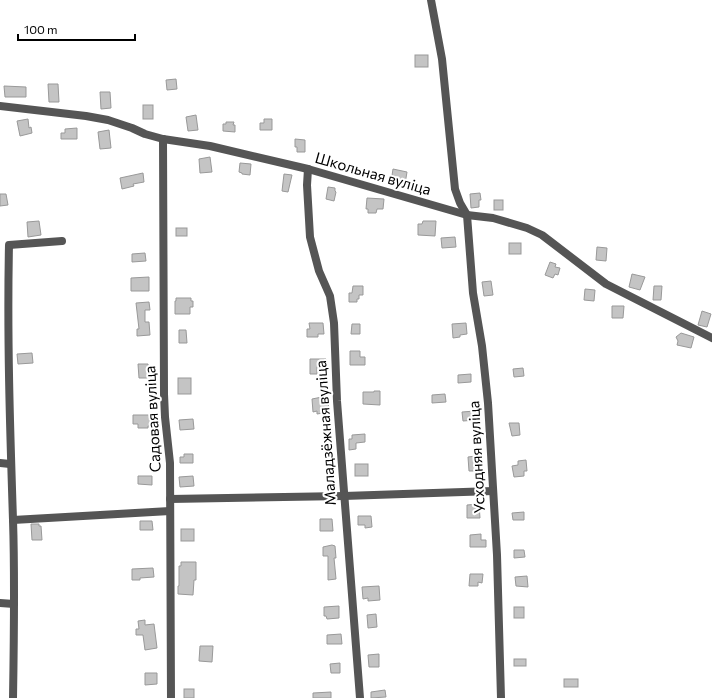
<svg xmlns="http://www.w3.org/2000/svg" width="712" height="698" viewBox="0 0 712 698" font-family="Commissioner,sans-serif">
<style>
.building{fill:#c4c4c4;stroke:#999}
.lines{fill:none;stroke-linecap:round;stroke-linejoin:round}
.street{stroke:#555;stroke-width:8}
.labels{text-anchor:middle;stroke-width:4;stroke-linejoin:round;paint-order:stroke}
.street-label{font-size:15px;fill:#000;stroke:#fff}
</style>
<rect width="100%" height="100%" fill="#fff"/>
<g class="building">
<rect x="415" y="55" width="13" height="12"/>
<polygon points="176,79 177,89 167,90 166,80"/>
<polygon points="48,84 58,84 59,102 49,102"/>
<polygon points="4,86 26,87 26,97 5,97"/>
<polygon points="100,92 110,92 111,108 101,109"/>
<rect x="143" y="105" width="10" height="14"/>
<polygon points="196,115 198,130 188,131 186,117"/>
<polygon points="28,119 29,128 31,127 32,133 20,136 17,121"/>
<polygon points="264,119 272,119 272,130 260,130 260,123 264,123"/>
<polygon points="226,122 234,122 233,125 235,125 235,132 223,131 223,124 226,124"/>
<polygon points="77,128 77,139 61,139 61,133 65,133 65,129"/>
<polygon points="109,130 111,148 100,149 98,132"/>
<polygon points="295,139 305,140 305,152 297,152 297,147 295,147"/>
<polygon points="210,157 212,172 200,173 199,159"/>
<polygon points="240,163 251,164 250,175 242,174 242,173 239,172"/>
<polygon points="393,169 407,172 405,184 391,182"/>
<polygon points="143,173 144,182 133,184 134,186 122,189 120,178"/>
<polygon points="284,174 292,175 288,192 282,191"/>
<polygon points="328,187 335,188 335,191 336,192 334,201 326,199"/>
<polygon points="480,193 481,200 479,200 479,207 471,208 470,194"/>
<polygon points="0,194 6,194 8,205 0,206"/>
<polygon points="367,198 384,199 383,209 377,209 376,213 368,213 368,209 366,209"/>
<rect x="494" y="200" width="9" height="10"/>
<polygon points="39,221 41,235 28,237 27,222"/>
<polygon points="423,221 436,221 435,236 418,235 418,224 422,224"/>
<rect x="176" y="228" width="11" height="8"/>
<polygon points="455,237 456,247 442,248 441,238"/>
<rect x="509" y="243" width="12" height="11"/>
<polygon points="597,247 607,248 606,261 596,260"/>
<polygon points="145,253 146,261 132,262 132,254"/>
<polygon points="550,262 556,264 555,267 560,268 558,275 555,274 553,278 545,275"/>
<polygon points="632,274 645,277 640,290 629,287"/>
<polygon points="149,277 149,291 131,291 131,278"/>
<polygon points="491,281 493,295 484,296 482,282"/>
<polygon points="353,286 363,286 363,295 359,295 359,299 357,299 357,302 349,302 349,293 352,293"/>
<polygon points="654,286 662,286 661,300 653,300"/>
<polygon points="585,289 595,290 594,301 584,300"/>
<polygon points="176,298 191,298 191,301 193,301 193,307 190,307 190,314 175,314 175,301 176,301"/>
<polygon points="149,302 150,310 145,310 145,322 149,322 150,335 137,336 137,329 139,329 136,303"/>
<polygon points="612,306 624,306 623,318 612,318"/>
<polygon points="702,311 711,314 707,327 698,325"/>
<polygon points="309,323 323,323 324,334 318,334 318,337 307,337 307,329 310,329"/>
<polygon points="466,323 467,334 460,335 460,337 453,338 452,324"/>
<polygon points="352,324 360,324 360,334 351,334"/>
<polygon points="179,330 186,330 187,343 179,343"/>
<polygon points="681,333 694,337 691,348 677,345 678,341 676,337"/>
<polygon points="350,351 360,351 360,357 365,357 365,365 350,365"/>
<polygon points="32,353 33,363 18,364 17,354"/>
<polygon points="310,359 326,359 326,367 317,367 317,374 310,374"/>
<polygon points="138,364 148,364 149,378 139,378"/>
<polygon points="523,368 524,376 514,377 513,369"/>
<polygon points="471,374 471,382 458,383 458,375"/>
<rect x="178" y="378" width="13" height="16"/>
<polygon points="374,391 380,391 380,405 363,404 363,392 374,392"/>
<polygon points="445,394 446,402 432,403 432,395"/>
<polygon points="322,397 322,400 328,400 329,412 317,414 317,411 313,412 312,399"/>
<polygon points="475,411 476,420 463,421 462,412"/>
<polygon points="133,415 149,415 149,419 155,420 154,426 148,426 148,428 138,428 138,424 133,424"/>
<polygon points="193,419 194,429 180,430 179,420"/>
<polygon points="509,423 519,423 520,435 512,436"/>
<polygon points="365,434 365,442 356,443 356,449 349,450 349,439 352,439 352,435"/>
<polygon points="184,454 193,454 193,463 180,463 180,457 184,457"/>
<polygon points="476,456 477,471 469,471 468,457"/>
<polygon points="526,460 527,471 524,471 524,476 514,477 512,466 518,465 518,461"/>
<rect x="355" y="464" width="13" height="12"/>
<polygon points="138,476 152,476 152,485 138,484"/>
<polygon points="193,476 194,486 180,487 179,477"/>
<polygon points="479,504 480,518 467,518 467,505"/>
<polygon points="524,512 524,520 513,520 512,513"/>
<polygon points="358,516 371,516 372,527 365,528 365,525 358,525"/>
<polygon points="320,519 332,519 333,531 320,531"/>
<polygon points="140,521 152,521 153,530 140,530"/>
<polygon points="31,524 39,524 39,526 41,526 42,540 32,540"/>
<rect x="181" y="529" width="13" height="12"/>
<polygon points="481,534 481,540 486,540 486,547 470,547 470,535"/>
<polygon points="332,545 335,546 336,558 334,558 336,579 328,580 328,556 323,556 323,547"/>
<polygon points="514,550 524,550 525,557 514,558"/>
<polygon points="181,562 196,562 196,580 194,580 193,595 178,594 178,586 179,586 179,566 181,566"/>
<polygon points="153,568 154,577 140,578 140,580 132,580 132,569"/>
<polygon points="470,574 483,574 482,583 478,582 478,586 469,586"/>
<polygon points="527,576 528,587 516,586 515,577"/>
<polygon points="379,586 380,600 368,601 368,598 363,599 362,587"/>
<polygon points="339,606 339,618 327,619 326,616 324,616 324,607"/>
<rect x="514" y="607" width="10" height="11"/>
<polygon points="376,614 377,627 368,628 367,615"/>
<polygon points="145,620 145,625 154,624 157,648 145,650 143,635 136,635 136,629 139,629 138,621"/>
<polygon points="341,634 342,644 327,644 327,635"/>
<polygon points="200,646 213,646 212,662 199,661"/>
<polygon points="379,654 379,667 369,667 368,655"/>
<rect x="514" y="659" width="12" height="7"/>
<polygon points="340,663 340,673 331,673 330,664"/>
<polygon points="145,673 157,673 157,684 145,685"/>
<rect x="564" y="679" width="14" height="8"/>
<rect x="184" y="689" width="10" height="9"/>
<polygon points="385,690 386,697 371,698 371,692"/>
<polygon points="331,692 331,698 313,698 313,693"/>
</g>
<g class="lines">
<g class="street">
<polyline points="431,0 442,59 455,189 460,203 467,215 473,293 482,346 488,403 497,555 501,698"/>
<polyline points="0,106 86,116 108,120 132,128 145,134 163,139 210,146 308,169 467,215 493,218 527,228 542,235 606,284 712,338"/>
<polyline points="163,139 164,394 165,417 170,463 171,698"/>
<polyline points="308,169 307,185 310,237 319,271 330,296 334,323 337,401 360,698"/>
<polyline points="0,463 10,464"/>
<polyline points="170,499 344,496 493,491"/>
<polyline points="13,520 170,511"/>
<polyline points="0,603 14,604"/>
<path d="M 13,698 C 14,639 15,579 13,520 C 10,428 7,336 9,245 L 62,241"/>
</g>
</g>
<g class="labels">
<g class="street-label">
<text transform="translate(373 174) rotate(16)" y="5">Школьная вуліца</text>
<text transform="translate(153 419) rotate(-93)" y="5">Садовая вуліца</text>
<text transform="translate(326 433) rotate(-94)" y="5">Маладзёжная вуліца</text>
<text transform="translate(477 457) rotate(-93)" y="5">Усходняя вуліца</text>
</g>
</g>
<path d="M18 34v6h117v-6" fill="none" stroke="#000000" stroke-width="2"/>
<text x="24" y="34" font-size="12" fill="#000000" stroke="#ffffff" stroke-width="3" paint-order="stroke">100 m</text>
</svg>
